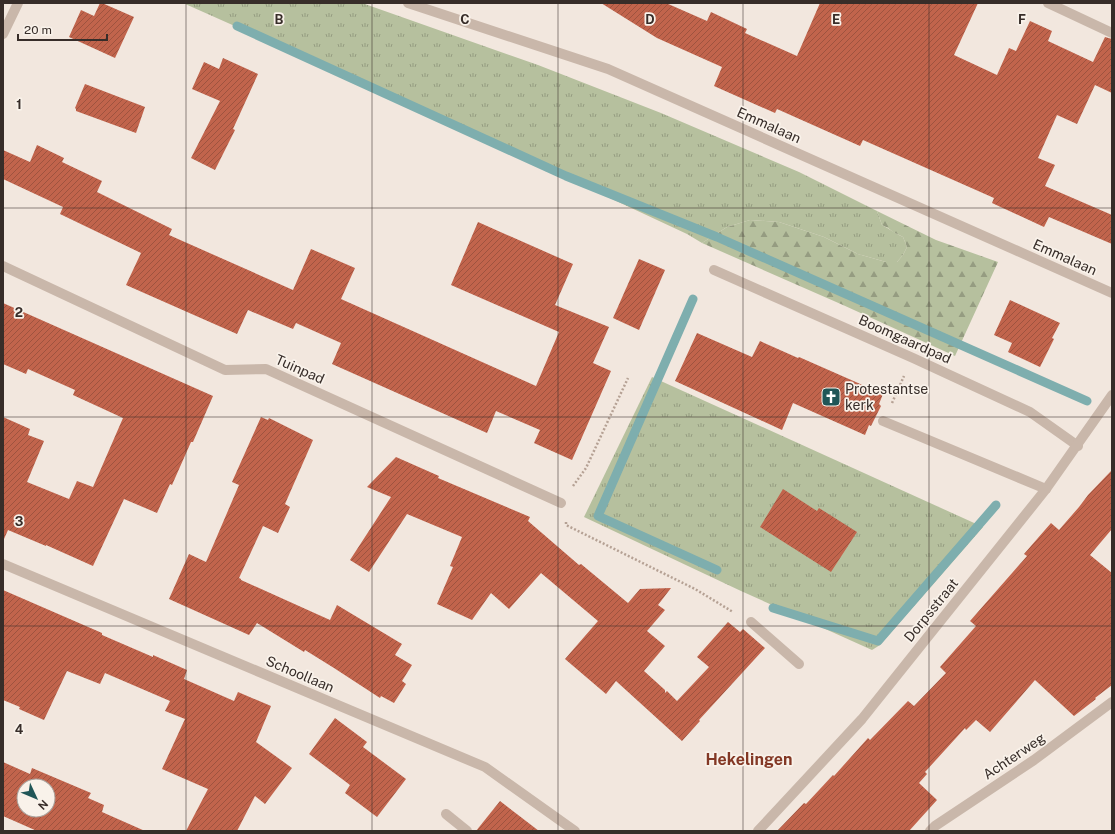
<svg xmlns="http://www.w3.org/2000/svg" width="1115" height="834" viewBox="0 0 1115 834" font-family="'Public Sans',sans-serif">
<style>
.grass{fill:url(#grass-tufts)}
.forest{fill:url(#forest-firs)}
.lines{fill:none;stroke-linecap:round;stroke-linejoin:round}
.stream{stroke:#7eaeae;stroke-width:9}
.building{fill:url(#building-hatch);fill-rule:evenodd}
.path{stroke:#b5a194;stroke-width:2.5;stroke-dasharray:2 2;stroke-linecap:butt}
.service{stroke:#c9b7aa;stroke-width:10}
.minor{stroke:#c9b7aa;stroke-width:10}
.grid{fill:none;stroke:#372d29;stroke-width:1;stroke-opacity:0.55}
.labels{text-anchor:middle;stroke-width:3.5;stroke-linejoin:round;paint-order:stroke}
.street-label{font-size:14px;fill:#372d29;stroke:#f9f2ea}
.poi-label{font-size:14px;fill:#372d29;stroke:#f9f2ea;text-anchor:start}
.quarter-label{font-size:16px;font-weight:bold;fill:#833825;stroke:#f9f2ea}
.grid-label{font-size:13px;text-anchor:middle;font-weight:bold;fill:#372d29;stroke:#f9f2ea;stroke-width:3.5;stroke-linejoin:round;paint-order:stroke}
</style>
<defs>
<pattern id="grass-tufts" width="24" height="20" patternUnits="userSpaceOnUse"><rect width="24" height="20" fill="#b6c09e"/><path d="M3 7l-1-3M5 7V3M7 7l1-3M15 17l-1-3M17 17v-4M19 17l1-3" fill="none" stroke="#959c81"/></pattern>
<pattern id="forest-firs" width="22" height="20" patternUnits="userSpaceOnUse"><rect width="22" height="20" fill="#b6c09e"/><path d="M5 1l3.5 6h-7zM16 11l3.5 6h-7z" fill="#959c81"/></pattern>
<pattern id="building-hatch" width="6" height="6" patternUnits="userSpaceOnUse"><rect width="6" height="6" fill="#c1644c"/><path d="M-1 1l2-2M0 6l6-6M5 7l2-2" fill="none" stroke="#9e533f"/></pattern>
</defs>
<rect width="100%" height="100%" fill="#f2e7de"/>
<g class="grass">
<path d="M 183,3 L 362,3 L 538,65 L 661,113 L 799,172 L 877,211 L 882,225 C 890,229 896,234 903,237 L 907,247 L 903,255 L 897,262 L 886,262 L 858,254 L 824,237 L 779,222 L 750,220 L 727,227 L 702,243 L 687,234 L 383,92 Z"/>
<polygon points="652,377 983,527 880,645 872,650 741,591 584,517"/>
</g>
<polygon class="forest" points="877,211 936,240 998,262 955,356 843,305 702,243 727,227 750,220 779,222 824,237 858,254 886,262 897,262 903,255 907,247 903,237 893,232 888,228 882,225"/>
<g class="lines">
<g class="stream">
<polyline points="237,26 566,176 717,237 1087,401"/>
<polyline points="693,299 598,516 717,570"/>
<polyline points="773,608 878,641 996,505"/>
</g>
</g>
<g class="building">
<polygon points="100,3 102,3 134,17 115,58 69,37 81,10 94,16"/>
<polygon points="601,3 666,3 707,21 711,12 747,29 745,33 797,56 820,3 978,3 954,55 997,75 1009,48 1016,51 1030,21 1052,31 1048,41 1093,62 1105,37 1112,39 1112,93 1095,85 1077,124 1057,115 1038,158 1055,165 1045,186 1112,215 1112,244 1049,217 1044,227 992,203 994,198 863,140 860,146 777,109 775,113 714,86 722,67 657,38"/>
<polygon points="223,58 258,74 233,129 235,130 215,170 191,158 220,101 192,89 204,62 219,69"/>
<polygon points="85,84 145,107 136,133 76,111 76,109 75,108"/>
<polygon points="37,145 64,158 62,162 102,181 97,192 172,229 169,235 293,290 311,249 355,268 341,299 536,386 559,332 451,285 478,222 573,264 555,305 609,327 593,363 611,371 572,460 534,443 540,430 496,411 487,433 332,364 341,343 296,323 293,329 248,310 237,334 126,285 141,253 60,214 63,207 3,179 3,150 30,162"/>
<polygon points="639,259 665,270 639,330 613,318"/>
<polygon points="1010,300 1060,323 1052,338 1054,339 1040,367 1008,352 1012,343 994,335"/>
<polygon points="3,303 213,396 193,442 191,442 172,485 170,484 157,513 124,499 93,566 46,545 46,546 8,530 4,539 3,539 3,417 30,429 28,435 44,441 27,482 69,499 77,481 93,487 123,418 73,395 75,390 28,369 26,374 3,364"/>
<polygon points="697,333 752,357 760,341 798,358 799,357 883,394 879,404 881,406 871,426 869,425 865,435 793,403 782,430 675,381"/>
<polygon points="261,417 268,420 269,418 313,440 285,504 290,507 278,533 263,526 239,578 241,579 241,580 330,620 337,605 402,644 395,655 412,665 402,681 406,684 394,703 381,696 380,698 334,668 305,650 304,652 257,623 249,635 169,599 189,554 206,562 239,485 232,482"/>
<polygon points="396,457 439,476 438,478 530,517 528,521 579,565 581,564 628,603 640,589 671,588 658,605 665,610 647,631 665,646 644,671 665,690 665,693 667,691 677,701 709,667 697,657 728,622 740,632 743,629 765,648 699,720 700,721 682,741 616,681 606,694 565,659 598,621 541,573 509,609 491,593 472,620 437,604 453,567 450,566 462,537 407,514 369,572 350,560 391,497 367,487"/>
<polygon points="1112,470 1112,529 1090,555 1112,573 1112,685 1095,698 1096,699 1074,716 1035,680 990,732 976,720 966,730 965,728 925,772 927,774 919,783 937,800 909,831 777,831 804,803 806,804 833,775 834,776 868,738 870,740 908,701 914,706 946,673 940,667 976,626 970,621 1027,556 1024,554 1051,523 1059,530 1079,507 1088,495"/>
<polygon points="783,489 817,511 819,508 857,532 831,572 760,527"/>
<polygon points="3,590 102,633 102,635 153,657 153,655 187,670 184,679 234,701 238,692 271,706 256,742 292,768 265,804 255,796 237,831 186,831 208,789 162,769 185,719 165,711 170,701 105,673 100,684 67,671 44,720 19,709 20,707 3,700"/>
<polygon points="335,718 367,742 363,747 406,779 377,817 345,793 350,785 309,754"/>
<path d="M 3,762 L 30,774 L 32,768 L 91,793 L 88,798 L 104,805 L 102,812 L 145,831 L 37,831 L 3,816 ZM 24,786 L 48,786 L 48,810 L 24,810 Z"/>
<polygon points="500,801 539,831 476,831"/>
</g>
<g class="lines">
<g class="path">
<polyline points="892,403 904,376"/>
<polyline points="573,486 586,468 628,378"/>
<polyline points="566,522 566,525 695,589 733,612"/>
</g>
<g class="service">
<polyline points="883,421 1046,489"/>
<polyline points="751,622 799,664"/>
<polyline points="446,814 467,831"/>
</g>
<g class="minor">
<polyline points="408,3 608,69 1112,293"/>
<polyline points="1048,3 1112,33"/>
<polyline points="3,34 18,3"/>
<polyline points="3,266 225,370 266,369 561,503"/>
<polyline points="714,270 913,358 1030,412 1078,446"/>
<polyline points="3,564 485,767 575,831"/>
<polyline points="758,831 862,719 1046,489 1112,395"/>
<polyline points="930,831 935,826 1034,760 1112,702"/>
</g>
</g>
<path class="grid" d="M 186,3 L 186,831M 372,3 L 372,831M 558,3 L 558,831M 743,3 L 743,831M 929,3 L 929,831M 3,208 L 1112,208M 3,417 L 1112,417M 3,626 L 1112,626"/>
<defs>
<symbol id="church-square" viewBox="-11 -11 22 22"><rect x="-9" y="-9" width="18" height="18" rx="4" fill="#205657" stroke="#f9f2ea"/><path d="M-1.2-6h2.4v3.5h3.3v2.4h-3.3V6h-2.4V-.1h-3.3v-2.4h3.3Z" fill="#fff"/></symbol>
</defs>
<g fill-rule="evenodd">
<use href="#church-square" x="820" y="386" width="22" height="22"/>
</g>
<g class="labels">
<g class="street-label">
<text transform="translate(769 125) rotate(24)" y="5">Emmalaan</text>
<text transform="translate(1065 257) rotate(24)" y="5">Emmalaan</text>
<text transform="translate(905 339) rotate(24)" y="5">Boomgaardpad</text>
<text transform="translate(300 369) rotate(24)" y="5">Tuinpad</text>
<text transform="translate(931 610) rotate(-51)" y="5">Dorpsstraat</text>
<text transform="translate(300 674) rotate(23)" y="5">Schoollaan</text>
<text transform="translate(1014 756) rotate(-34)" y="5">Achterweg</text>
</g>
<g class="poi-label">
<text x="845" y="394">Protestantse<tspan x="845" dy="16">kerk</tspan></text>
</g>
<g class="quarter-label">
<text x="749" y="765">Hekelingen</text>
</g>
</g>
<g class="grid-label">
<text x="279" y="24">B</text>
<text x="465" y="24">C</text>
<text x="650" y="24">D</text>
<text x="836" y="24">E</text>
<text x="1022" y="24">F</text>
<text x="19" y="109">1</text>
<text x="19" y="317">2</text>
<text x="19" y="526">3</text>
<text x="19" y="734">4</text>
</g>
<rect width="1115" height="834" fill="none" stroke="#372d29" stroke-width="8"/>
<g transform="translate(36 798) rotate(134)"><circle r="19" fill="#f9f2ea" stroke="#aba39d"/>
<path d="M0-3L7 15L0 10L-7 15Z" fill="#205657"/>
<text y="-6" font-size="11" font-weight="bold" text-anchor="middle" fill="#372d29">N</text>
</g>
<path d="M18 34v6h89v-6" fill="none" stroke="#372d29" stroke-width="2"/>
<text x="24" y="34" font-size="12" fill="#372d29" stroke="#f9f2ea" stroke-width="3" paint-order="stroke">20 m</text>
</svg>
